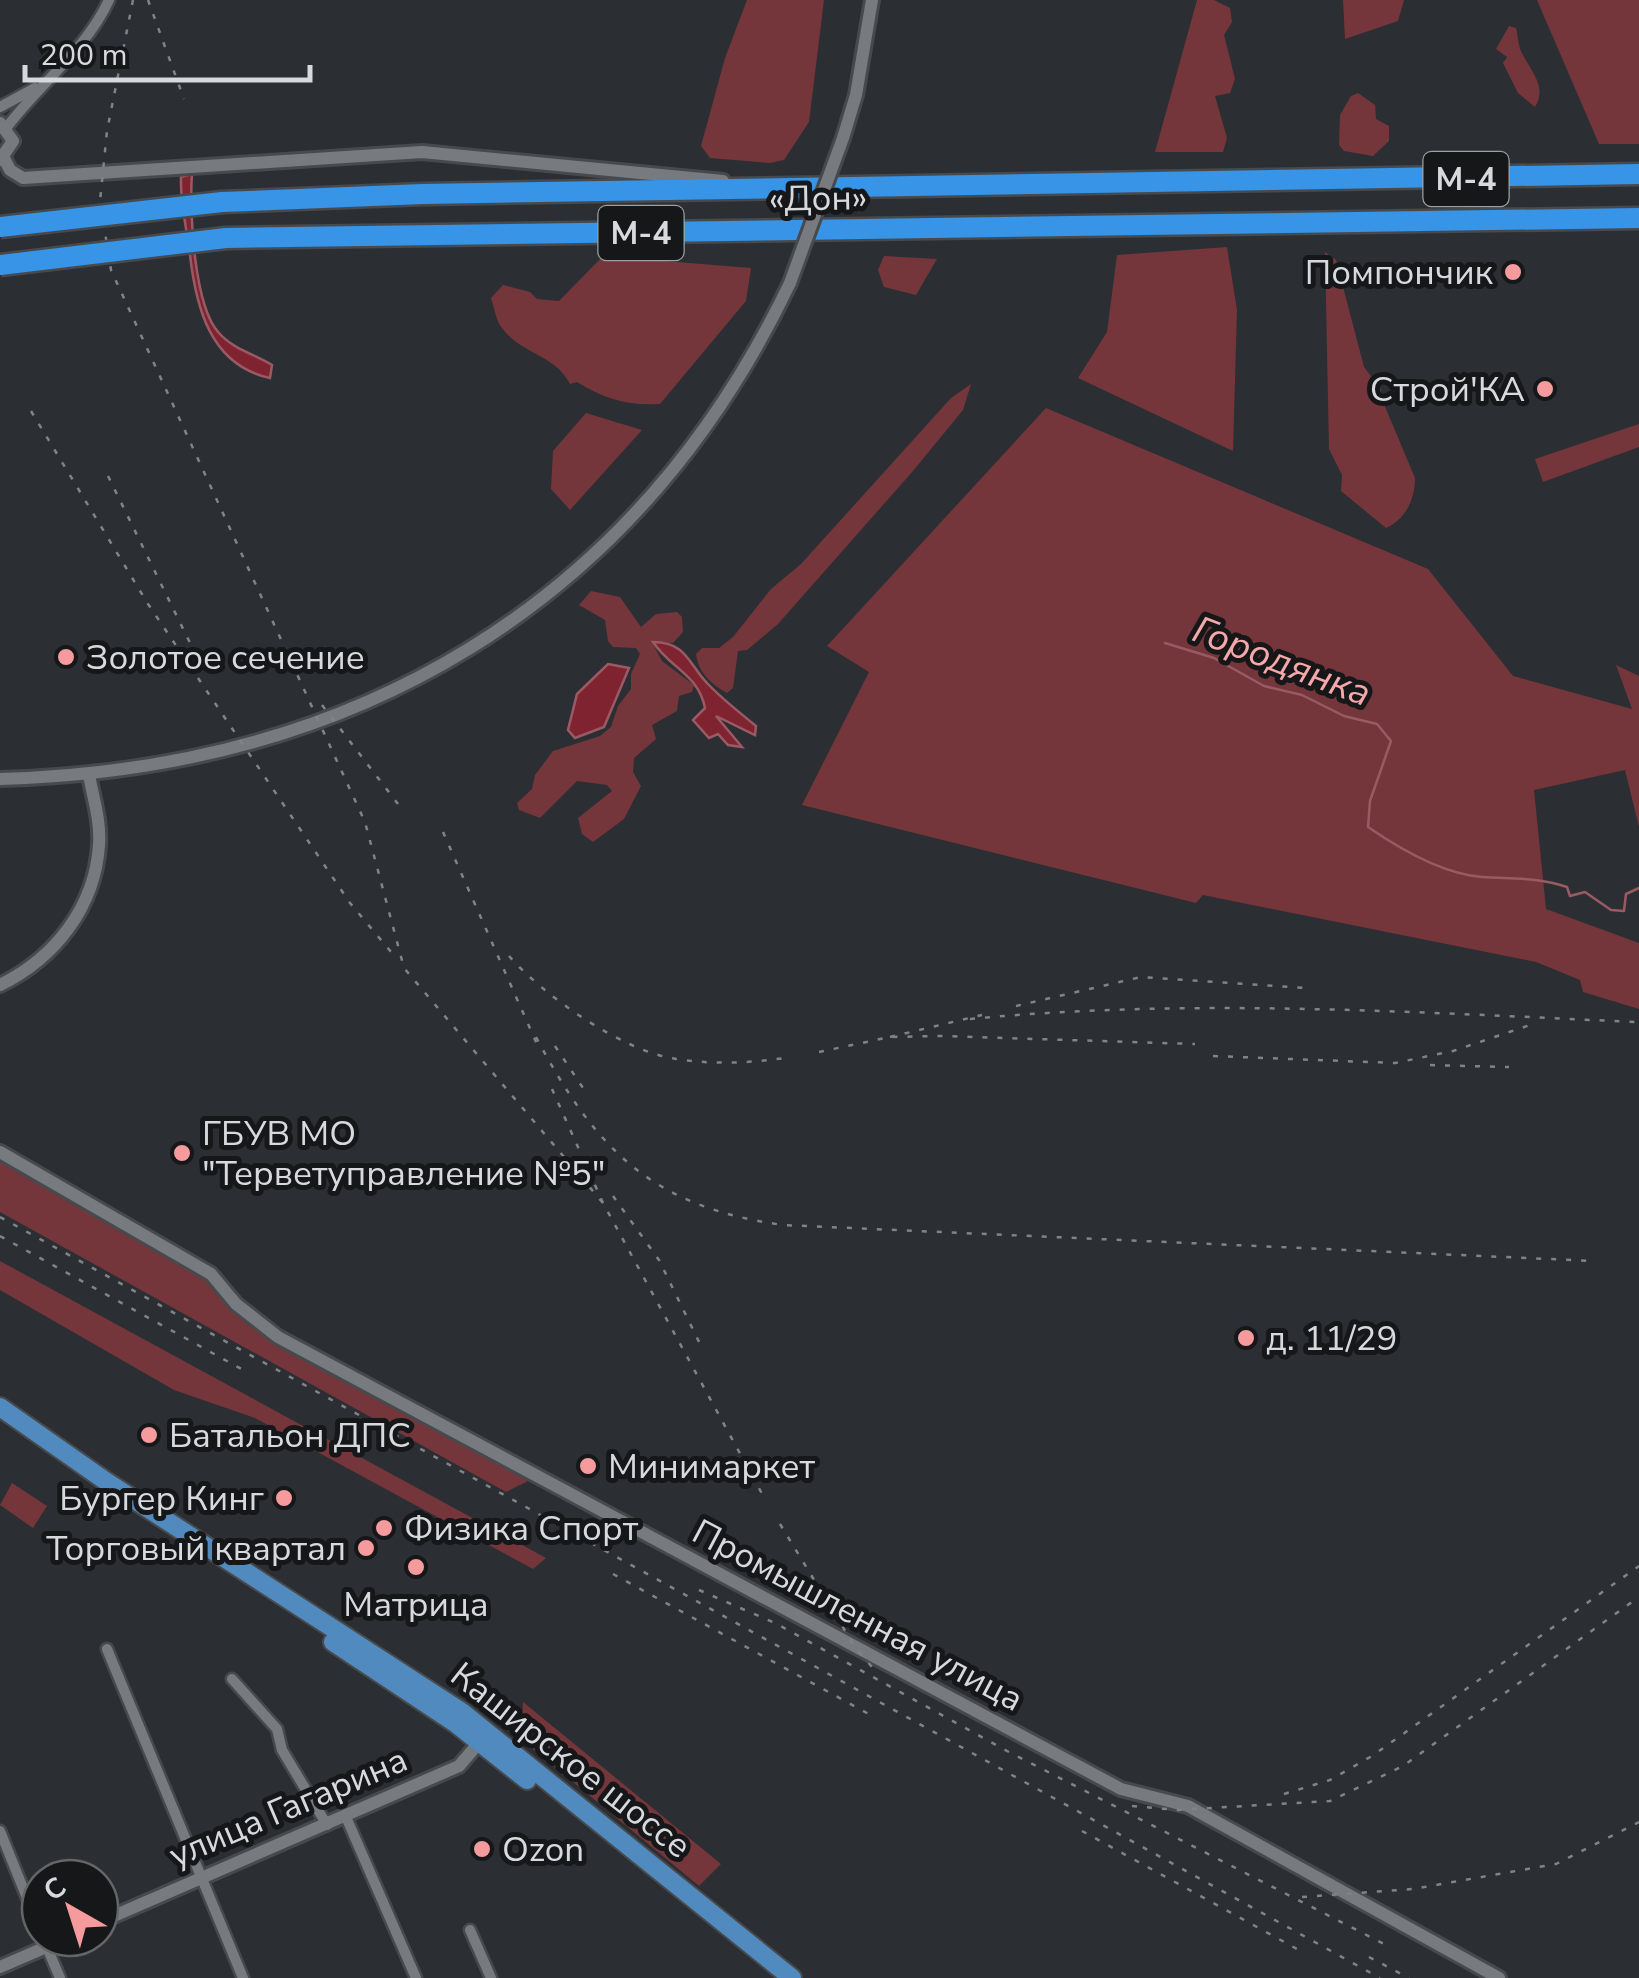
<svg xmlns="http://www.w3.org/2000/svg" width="1639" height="1978" viewBox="0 0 1639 1978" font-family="'Nunito Sans',sans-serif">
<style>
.green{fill:#74363a}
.water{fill:#802330;stroke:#9a5a64;stroke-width:2.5}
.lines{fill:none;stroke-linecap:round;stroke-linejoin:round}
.stream{stroke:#9a5a64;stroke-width:2.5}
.minor-casing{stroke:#474a4d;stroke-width:15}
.tertiary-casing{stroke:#474a4d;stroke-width:18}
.primary-casing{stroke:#474a4d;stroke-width:22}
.motorway-casing{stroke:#474a4d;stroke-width:25}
.minor{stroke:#777b80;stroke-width:10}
.tertiary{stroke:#777b80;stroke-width:12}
.primary{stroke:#518abe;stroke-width:18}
.motorway{stroke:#3794e7;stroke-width:20}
.rail{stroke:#818487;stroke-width:2.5;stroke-dasharray:5 10;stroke-linecap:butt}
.tertiary-bridge-casing{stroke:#474a4d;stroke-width:18;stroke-linecap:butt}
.motorway-bridge-casing{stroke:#474a4d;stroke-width:25;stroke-linecap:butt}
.tertiary-bridge{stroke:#777b80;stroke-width:12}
.motorway-bridge{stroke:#3794e7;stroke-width:20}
.poi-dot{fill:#f59b9e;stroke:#151719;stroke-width:4}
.labels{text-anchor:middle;stroke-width:10;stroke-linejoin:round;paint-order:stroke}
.shield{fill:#151719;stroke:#9da0a2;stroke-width:2.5}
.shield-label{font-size:32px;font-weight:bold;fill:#d7dadc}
.street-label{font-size:35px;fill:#d7dadc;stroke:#151719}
.poi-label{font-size:35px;fill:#d7dadc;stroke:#151719;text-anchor:start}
.water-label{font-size:38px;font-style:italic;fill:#f6a7a9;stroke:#151719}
</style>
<rect width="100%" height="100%" fill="#2b2f33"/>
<g class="green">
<polygon points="747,0 824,0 809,122 784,160 770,163 710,158 701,146 725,58"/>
<polygon points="1197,0 1214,0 1230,8 1232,22 1224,35 1235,79 1230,93 1215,96 1227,138 1223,152 1155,152"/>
<polygon points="1343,0 1404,0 1398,21 1345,39"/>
<polygon points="1537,0 1639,0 1639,144 1599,144"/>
<path d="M 1509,26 L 1516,28 C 1518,36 1518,46 1522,53 C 1530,70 1548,87 1535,107 L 1518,93 L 1503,63 L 1507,57 L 1496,49 Z"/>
<polygon points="1358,93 1375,105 1376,119 1389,126 1389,141 1373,156 1344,151 1339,145 1340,115 1351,96"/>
<polygon points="1227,247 1237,310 1233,451 1078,378 1107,332 1117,255"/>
<path d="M 1325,252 L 1336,260 L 1364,367 L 1381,389 L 1381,397 L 1415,478 C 1415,499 1406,519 1386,528 L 1341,491 L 1342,475 L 1329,449 Z"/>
<path d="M 603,256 L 751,268 L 746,301 L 660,404 C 628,406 604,399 577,382 L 570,384 C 555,354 522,355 502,328 C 496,321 494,307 491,298 L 503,285 L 530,292 L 537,299 L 559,301 Z"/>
<polygon points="884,256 937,259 916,295 884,287 878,270"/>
<path d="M 971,384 L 963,410 L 913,471 L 778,624 L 747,650 L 738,651 L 733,688 L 727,693 C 711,684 698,672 696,654 L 702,648 L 719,648 L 733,637 L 771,589 L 801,564 L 951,398 Z"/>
<polygon points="1046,408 1428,569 1513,676 1632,709 1616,665 1639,676 1639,827 1625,770 1534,790 1546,909 1639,943 1639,1009 1583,992 1580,980 1536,962 1203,895 1196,903 802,805 869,672 827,646"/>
<polygon points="586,413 642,430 570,510 551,489 553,451"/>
<polygon points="1639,424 1639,447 1543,482 1535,459"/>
<polygon points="591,591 620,597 641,627 656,614 677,612 682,617 683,632 673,643 652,642 662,661 694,685 692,692 679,696 677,711 652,725 656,739 634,758 633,772 641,786 624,819 593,842 582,834 578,818 612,791 607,785 577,781 540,818 519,810 517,803 532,789 535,775 553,751 600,736 611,727 618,706 631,689 631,674 640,654 636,648 613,647 608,641 605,620 579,605"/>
<polygon points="0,1159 207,1278 286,1343 528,1481 506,1492 0,1212"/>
<polygon points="0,1261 546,1558 533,1569 255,1418 174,1390 0,1290"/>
<polygon points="12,1483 47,1506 33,1528 0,1505"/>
<polygon points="523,1702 721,1864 699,1886 526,1743 521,1735"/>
</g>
<g class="water">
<path d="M 192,174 C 189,210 194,307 219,333 C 233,349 254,354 272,365 L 270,378 C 210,365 196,307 190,255 C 187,229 180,204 181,177 Z"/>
<path d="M 653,642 C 687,642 689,665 707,683 C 722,699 739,712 756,726 L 755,735 L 716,716 L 742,747 L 728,745 L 718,734 L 709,738 L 693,720 L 705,708 C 698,674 671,669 653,642 Z"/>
<polygon points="608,664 629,668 604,727 575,738 568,730 577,694"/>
</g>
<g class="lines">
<path class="stream" d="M 1165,643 L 1214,658 L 1264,686 L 1302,695 L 1344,716 L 1377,724 L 1391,741 L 1370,801 L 1368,827 C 1400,849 1442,874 1482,877 C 1512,879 1538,877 1567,887 L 1570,896 L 1585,892 L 1611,910 L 1624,911 L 1626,894 L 1639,888"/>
<defs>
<g id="minor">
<polyline points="0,107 35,88"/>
<path d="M 7,127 C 40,83 86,50 109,0"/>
<polyline points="107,1649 243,1978"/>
<polyline points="232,1679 277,1729 282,1750 327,1825"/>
<polyline points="346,1817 416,1978"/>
<polyline points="0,1831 40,1930"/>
<polyline points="470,1930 491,1978"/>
<polyline points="43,1938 60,1978"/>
</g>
<g id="tertiary">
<polyline points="0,123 13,141 0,160"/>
<polyline points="843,138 856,95 872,0"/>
<polyline points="4,158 10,170 23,178 422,152 723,181"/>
<path d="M 0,779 C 354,769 635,606 790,283"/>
<path d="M 0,985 C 55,958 95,907 99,845 C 101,822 93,797 89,775"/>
<polyline points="0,1152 211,1274 236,1304 278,1337 1121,1789 1188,1806 1499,1978"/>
<polyline points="100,1922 459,1766 483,1738"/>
<polyline points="0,1967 67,1938"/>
</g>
<g id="primary">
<polyline points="0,1407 107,1482 462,1712 792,1978"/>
<polyline points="333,1642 455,1723 527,1780"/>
</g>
<g id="motorway">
<polyline points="222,202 423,194 1639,174"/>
<polyline points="226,238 1639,218"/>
</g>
</defs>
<use href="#minor" class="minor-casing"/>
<use href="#tertiary" class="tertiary-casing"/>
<use href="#primary" class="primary-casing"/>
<use href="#motorway" class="motorway-casing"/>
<use href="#minor" class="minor"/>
<use href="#tertiary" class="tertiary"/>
<use href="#primary" class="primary"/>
<use href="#motorway" class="motorway"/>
<g class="rail">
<polyline points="133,0 107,131 100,201 111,270 365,822 404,968 603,1203"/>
<polyline points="148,0 184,99"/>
<polyline points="31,411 148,604 350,903 397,959"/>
<polyline points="108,476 193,649"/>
<polyline points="322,705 398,804"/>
<polyline points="443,832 540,1051"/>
<path d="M 509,956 C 544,996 622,1051 676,1059 C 715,1065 753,1063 791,1057"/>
<polyline points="1016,1006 1141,977 1306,988"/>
<path d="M 970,1019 C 1189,998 1415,1012 1635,1022"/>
<path d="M 536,1037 C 596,1150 652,1207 783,1225 L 1594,1261"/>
<polyline points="890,1037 982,1015"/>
<polyline points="555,1046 585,1091"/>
<polyline points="819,1052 890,1037 941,1036 1195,1044"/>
<polyline points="1213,1056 1395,1063 1453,1051 1533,1024"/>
<polyline points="1430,1065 1509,1067"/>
<polyline points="552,1089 603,1203 766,1501"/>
<polyline points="613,1196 659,1260 703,1350"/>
<polyline points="0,1217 1380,1978"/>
<polyline points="0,1236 245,1371"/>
<polyline points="780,1524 855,1647 877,1673"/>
<polyline points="613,1574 876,1718"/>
<polyline points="699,1590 777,1624 1007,1751 1386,1945"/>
<polyline points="1284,1794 1330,1780 1372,1756 1639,1566"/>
<polyline points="1132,1806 1177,1810 1330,1801 1403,1766 1639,1597"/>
<polyline points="1082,1831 1297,1949"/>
<polyline points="1302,1897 1413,1889 1556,1864 1639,1822"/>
<polyline points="1369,1957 1409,1978"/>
</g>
<defs>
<polyline id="tertiary-bridge" points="790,283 843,138"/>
<g id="motorway-bridge">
<polyline points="0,227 222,202"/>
<polyline points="0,265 226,238"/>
</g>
</defs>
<use href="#tertiary-bridge" class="tertiary-bridge-casing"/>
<use href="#motorway-bridge" class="motorway-bridge-casing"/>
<use href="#tertiary-bridge" class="tertiary-bridge"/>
<use href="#motorway-bridge" class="motorway-bridge"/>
</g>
<g class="poi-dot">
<circle cx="1513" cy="272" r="10"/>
<circle cx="1545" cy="389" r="10"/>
<circle cx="66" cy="657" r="10"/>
<circle cx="182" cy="1153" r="10"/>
<circle cx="1246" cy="1338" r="10"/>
<circle cx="149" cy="1435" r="10"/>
<circle cx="588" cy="1466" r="10"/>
<circle cx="284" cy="1498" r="10"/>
<circle cx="384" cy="1528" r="10"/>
<circle cx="366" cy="1548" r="10"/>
<circle cx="416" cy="1567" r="10"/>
<circle cx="482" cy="1849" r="10"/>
</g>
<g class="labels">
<g class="shield">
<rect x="1423.5" y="152" width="85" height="54" rx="8"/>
<rect x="598.5" y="206" width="85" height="54" rx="8"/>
</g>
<g class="shield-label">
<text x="1466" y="190">М-4</text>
<text x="641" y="244">М-4</text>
</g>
<g class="street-label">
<text transform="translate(818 198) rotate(-1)" y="12">«Дон»</text>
<text transform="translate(858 1615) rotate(28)" y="12">Промышленная улица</text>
<text transform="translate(571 1760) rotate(38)" y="12">Каширское шоссе</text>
<text transform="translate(288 1807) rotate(-23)" y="12">улица Гагарина</text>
</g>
<g class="poi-label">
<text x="1493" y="284" text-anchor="end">Помпончик</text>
<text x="1525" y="401" text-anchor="end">Строй'КА</text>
<text x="86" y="669">Золотое сечение</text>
<text x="202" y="1145">ГБУВ МО<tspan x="202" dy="40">"Терветуправление №5"</tspan></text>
<text x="1266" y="1350">д. 11/29</text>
<text x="169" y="1447">Батальон ДПС</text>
<text x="608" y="1478">Минимаркет</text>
<text x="264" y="1510" text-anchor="end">Бургер Кинг</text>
<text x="404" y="1540">Физика Спорт</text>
<text x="346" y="1560" text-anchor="end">Торговый квартал</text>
<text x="416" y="1616" text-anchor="middle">Матрица</text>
<text x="502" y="1861">Ozon</text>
</g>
<g class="water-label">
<text transform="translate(1282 661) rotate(21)" y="13">Городянка</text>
</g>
</g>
<g transform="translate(70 1908) rotate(321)"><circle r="48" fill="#151719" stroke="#636567" stroke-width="2.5"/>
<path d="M0-8L18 38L0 25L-18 38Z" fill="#f59b9e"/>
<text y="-15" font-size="28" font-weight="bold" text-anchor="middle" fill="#d7dadc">С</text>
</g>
<path d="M25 65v15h285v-15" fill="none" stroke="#d7dadc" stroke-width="5"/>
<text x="40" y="65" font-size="30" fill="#d7dadc" stroke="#151719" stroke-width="8" paint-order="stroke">200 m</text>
</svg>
